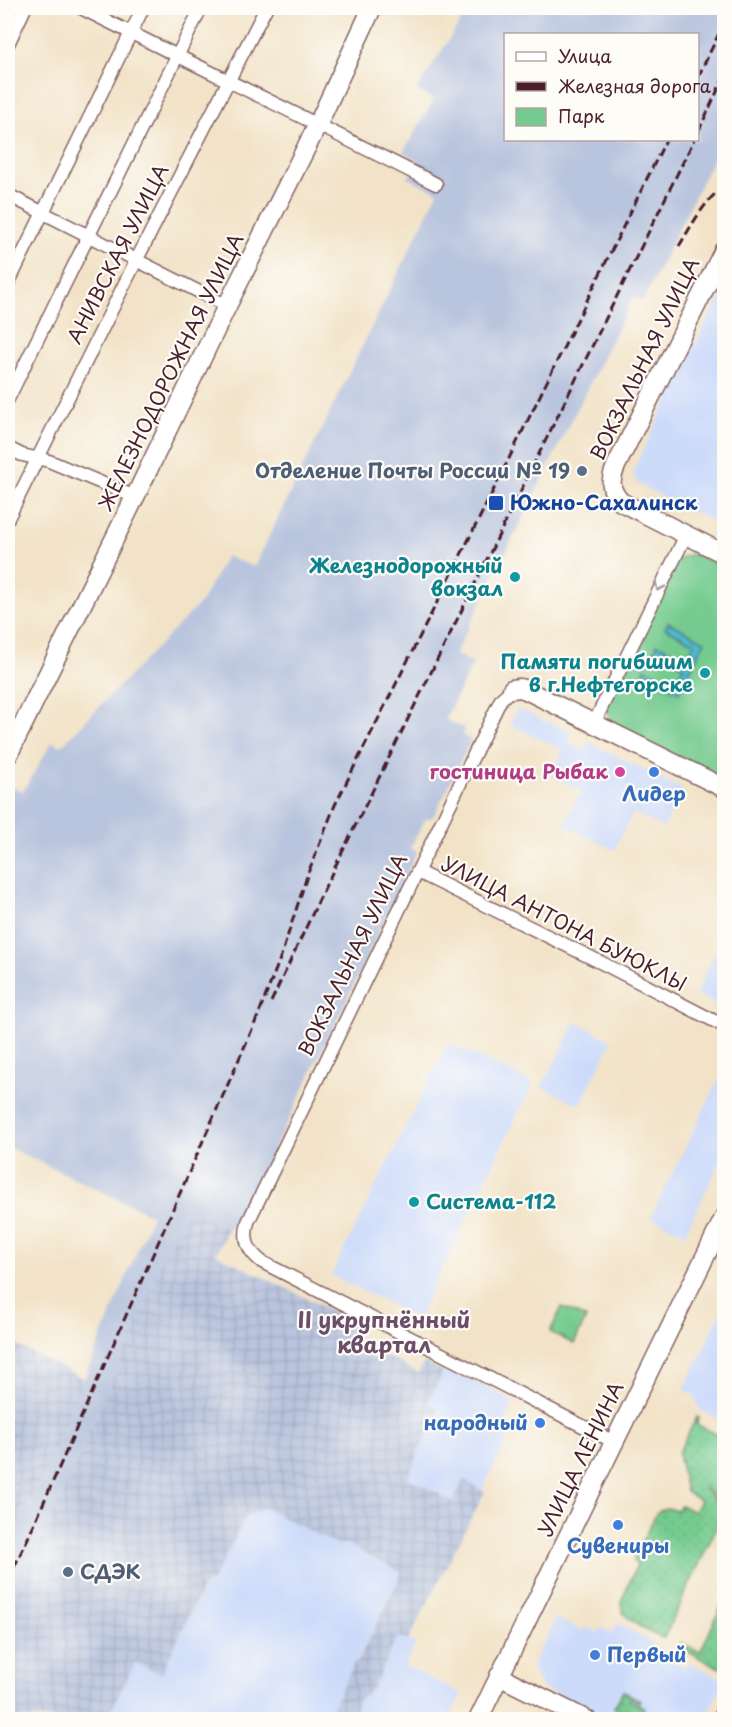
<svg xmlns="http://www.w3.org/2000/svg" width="732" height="1727" viewBox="0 0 732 1727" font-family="'Playpen Sans',sans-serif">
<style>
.built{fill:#cddbfa}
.industrial{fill:url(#industrial-grid)}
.railway{fill:#b9c5de;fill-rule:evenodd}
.grass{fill:url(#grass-dots);stroke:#60755d;stroke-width:1.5}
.green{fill:#75cb8f;stroke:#60755d;stroke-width:1.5}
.water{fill:url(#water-waves);stroke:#4d6c7c;stroke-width:1.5}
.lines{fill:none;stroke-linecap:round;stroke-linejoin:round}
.street-casing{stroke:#856462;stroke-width:15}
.secondary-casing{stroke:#856462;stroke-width:21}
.street{stroke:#fff;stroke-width:12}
.secondary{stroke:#fff;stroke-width:18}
.rail{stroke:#4a1f2b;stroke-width:3;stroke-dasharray:9 4.5;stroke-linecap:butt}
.oneway{stroke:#ae9aa0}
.service-dot{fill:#5c6f8a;stroke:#fdfcf7;stroke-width:2}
.transit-dot{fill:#1a4fb4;stroke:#fdfcf7;stroke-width:2}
.culture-dot{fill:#0f9aa8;stroke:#fdfcf7;stroke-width:2}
.hotel-dot{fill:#d1479c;stroke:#fdfcf7;stroke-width:2}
.shop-dot{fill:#3f7fe0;stroke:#fdfcf7;stroke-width:2}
.labels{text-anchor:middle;stroke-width:4.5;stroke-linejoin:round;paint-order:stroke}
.street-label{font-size:20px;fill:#4a1f2b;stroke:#fdfcf7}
.service-label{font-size:20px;font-weight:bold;fill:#4e5e75;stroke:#fdfcf7;text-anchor:end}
.transit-label{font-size:20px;font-weight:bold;fill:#164399;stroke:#fdfcf7;text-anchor:start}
.culture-label{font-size:20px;font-weight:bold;fill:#0d838f;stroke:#fdfcf7;text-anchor:end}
.hotel-label{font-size:20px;font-weight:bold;fill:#b23c85;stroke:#fdfcf7;text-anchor:end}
.shop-label{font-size:20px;font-weight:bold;fill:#366cbe;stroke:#fdfcf7}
.quarter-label{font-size:22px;font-weight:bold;fill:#6c4d6a;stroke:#fdfcf7}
</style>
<defs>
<pattern id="industrial-grid" width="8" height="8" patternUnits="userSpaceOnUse" patternTransform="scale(1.5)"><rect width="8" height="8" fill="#b9c5de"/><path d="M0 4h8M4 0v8" fill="none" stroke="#a1a9bf"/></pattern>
<pattern id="grass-dots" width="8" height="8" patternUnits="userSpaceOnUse" patternTransform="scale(1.5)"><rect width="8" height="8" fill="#75cb8f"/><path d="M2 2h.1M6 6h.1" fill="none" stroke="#67ae7c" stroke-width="1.8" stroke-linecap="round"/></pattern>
<pattern id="water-waves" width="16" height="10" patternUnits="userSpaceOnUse" patternTransform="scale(1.5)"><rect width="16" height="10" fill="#50bacd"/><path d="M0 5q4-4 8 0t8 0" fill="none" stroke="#4497a7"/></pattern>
</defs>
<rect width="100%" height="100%" fill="#fdfcf7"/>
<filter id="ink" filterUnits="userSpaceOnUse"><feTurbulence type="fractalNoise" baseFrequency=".0167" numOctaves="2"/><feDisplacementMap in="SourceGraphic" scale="12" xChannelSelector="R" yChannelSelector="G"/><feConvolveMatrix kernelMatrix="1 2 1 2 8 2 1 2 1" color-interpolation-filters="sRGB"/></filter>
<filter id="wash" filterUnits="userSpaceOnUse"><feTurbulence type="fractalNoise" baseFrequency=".008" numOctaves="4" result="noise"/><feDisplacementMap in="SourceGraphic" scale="24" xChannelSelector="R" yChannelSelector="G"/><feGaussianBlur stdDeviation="1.35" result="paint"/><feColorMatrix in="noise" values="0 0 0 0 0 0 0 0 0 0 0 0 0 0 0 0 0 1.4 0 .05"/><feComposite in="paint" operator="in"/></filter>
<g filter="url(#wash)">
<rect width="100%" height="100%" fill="#f2e3c8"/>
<g class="built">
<polygon points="724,293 724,527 645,488 637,483 634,474 635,466 710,315"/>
<polygon points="517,709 535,716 545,723 547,721 572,733 568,743 583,751 588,742 682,789 664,828 633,813 614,850 564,825 581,791 551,776 563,750 510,724"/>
<polygon points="724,934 724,1008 696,994"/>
<polygon points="576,1022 612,1041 580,1105 541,1087"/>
<polygon points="448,1043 533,1083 418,1318 331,1275"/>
<polygon points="724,1069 724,1154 685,1234 651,1217"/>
<polygon points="724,1305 724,1422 700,1410 694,1395 684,1390"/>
<polygon points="443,1372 459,1374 506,1397 513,1405 502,1428 509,1436 482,1490 464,1481 453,1501 408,1478 438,1408 428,1402"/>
<polygon points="264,1508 337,1545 346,1544 403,1573 326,1719 107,1720 135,1663 161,1674 204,1587 213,1580 247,1515"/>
<polygon points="556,1618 583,1631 585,1626 598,1633 601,1628 612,1633 618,1623 653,1643 648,1651 647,1662 663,1656 685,1667 688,1662 724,1680 706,1719 644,1719 617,1706 615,1711 614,1719 606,1719 542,1687 532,1670 533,1664"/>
<polygon points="398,1636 416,1644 405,1666 462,1694 449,1719 349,1720 360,1698 372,1689"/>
</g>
<g class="industrial">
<polygon points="187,1211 205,1215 228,1228 216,1254 357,1323 350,1337 418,1373 424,1362 443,1372 428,1402 438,1408 408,1478 453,1501 464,1480 485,1492 408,1641 398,1636 372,1689 360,1698 349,1719 326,1719 355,1662 357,1663 402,1573 346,1544 337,1545 264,1508 247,1515 213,1580 203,1587 161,1674 135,1663 107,1719 8,1719 8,1608 39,1545 88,1437 89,1431 139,1320 164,1253"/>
<polygon points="8,1341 84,1379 45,1473 8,1540"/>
</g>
<path class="railway" d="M 469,8 L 724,8 L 724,137 L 643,301 L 633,297 L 455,654 L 473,663 L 445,719 L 465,729 L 462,735 L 471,740 L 434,816 L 425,820 L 410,848 L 417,852 L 296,1105 L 239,1221 L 228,1228 L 205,1215 L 187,1211 L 164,1253 L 139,1320 L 89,1431 L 88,1437 L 39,1545 L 8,1608 L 8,1540 L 45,1473 L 152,1215 L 8,1147 L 8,796 L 12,787 L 23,791 L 52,742 L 61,746 L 201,602 L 226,556 L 254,567 L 438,192 L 408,178 L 418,160 L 403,152 L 434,100 L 417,90 ZM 506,34 L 698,34 L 698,140 L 506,140 Z"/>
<g class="grass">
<path d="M 697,1417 L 699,1418 L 696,1424 L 724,1438 L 724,1507 L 706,1488 L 704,1489 L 724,1509 L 724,1512 L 664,1638 C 655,1637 628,1620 623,1612 C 621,1608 622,1607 621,1602 L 637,1565 L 633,1560 L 657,1512 L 668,1508 L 677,1511 L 681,1505 L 694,1512 L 700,1500 L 686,1492 L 678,1453 Z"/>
<polygon points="724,1601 724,1670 684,1650 681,1643 700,1652"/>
<polygon points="623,1691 640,1700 639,1703 630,1698 629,1701 645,1708 640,1719 614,1708"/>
</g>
<g class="green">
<path d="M 692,554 L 702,557 L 724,569 L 724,780 L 616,727 C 608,719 607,713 608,702 L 675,563 L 682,557 Z"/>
<polygon points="562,1307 586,1318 574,1344 550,1332"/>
</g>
<polygon class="water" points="668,622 705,641 679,692 643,673 645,668 675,683 683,666 654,651 657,644 687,659 694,643 665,628"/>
</g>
<g filter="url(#ink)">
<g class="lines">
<defs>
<g id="street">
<path d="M 81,8 C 199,67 318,124 436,184"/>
<polyline points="8,44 25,8"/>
<polyline points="8,195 227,306"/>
<polyline points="8,284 143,8"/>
<polyline points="8,399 201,8"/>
<polyline points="8,448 22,455 49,461 135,497"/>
<polyline points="8,518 136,261 266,8"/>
<path d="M 512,689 L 501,699 L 248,1222 C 243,1240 248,1251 262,1262 L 614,1442"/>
<polyline points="594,723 686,535"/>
<polyline points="418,872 606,965 724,1026"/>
<polyline points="719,1720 724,1708"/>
</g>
<g id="secondary">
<path d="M 724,250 L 616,466 C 610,480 609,490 621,502 L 724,554"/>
<polyline points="512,689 520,688 526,690 724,788"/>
<polyline points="8,755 135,497 227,306 318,124 372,8"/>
<polyline points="499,1676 587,1720"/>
<polyline points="478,1720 724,1218"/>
</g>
</defs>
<use href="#street" class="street-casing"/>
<use href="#secondary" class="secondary-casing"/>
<use href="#street" class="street"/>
<use href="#secondary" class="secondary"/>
<g class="rail">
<polyline points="698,77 724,23"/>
<polyline points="698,132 724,77"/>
<polyline points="720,161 724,153"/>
<path d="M 679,246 C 692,225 704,201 724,186"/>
<polyline points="271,1002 325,887 694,140"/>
<polyline points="8,1580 28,1538 258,1016 281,956 308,873 335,805 489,499 666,140"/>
</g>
</g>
<defs><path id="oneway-chevron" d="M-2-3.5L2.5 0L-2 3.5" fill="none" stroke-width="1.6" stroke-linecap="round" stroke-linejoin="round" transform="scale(1.5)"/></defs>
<use class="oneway" href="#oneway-chevron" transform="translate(659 587) rotate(116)"/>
</g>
<g class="service-dot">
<circle cx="582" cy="471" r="6"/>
<circle cx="68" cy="1572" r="6"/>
</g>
<rect class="transit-dot" x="488" y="495" width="16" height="16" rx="3"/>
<g class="culture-dot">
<circle cx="515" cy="577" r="6"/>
<circle cx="705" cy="673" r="6"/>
<circle cx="414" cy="1202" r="6"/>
</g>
<circle class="hotel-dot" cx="620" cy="772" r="6"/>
<g class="shop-dot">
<circle cx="654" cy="772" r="6"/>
<circle cx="540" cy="1423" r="6"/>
<circle cx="618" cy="1525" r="6"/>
<circle cx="595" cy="1655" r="6"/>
</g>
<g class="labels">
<g class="street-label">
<text transform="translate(118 254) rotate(-63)" y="7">АНИВСКАЯ УЛИЦА</text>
<text transform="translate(645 359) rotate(-64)" y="7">ВОКЗАЛЬНАЯ УЛИЦА</text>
<text transform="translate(171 372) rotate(-64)" y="7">ЖЕЛЕЗНОДОРОЖНАЯ УЛИЦА</text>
<text transform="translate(564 924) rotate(27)" y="7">УЛИЦА АНТОНА БУЮКЛЫ</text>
<text transform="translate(353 955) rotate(-64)" y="7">ВОКЗАЛЬНАЯ УЛИЦА</text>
<text transform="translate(581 1459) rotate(-64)" y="7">УЛИЦА ЛЕНИНА</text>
</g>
<g class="service-label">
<text x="570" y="478">Отделение Почты России № 19</text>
<text x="80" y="1579" text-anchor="start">СДЭК</text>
</g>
<g class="transit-label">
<text x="510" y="510">Южно-Сахалинск</text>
</g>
<g class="culture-label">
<text x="503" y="573">Железнодорожный<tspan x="503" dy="23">вокзал</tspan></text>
<text x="693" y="669">Памяти погибшим<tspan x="693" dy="23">в г.Нефтегорске</tspan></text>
<text x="426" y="1209" text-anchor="start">Система-112</text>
</g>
<g class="hotel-label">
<text x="608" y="779">гостиница Рыбак</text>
</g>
<g class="shop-label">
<text x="654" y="801">Лидер</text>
<text x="528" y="1430" text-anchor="end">народный</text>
<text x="618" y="1553">Сувениры</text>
<text x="607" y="1662" text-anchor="start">Первый</text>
</g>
<g class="quarter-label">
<text x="384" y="1328">II укрупнённый<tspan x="384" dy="25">квартал</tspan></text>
</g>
</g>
<rect width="732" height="1727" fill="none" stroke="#fdfcf7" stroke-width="30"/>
<rect x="504" y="33" width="195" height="108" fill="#fdfcf7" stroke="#b5a4a5" stroke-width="1.5"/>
<rect x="516" y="52" width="30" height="9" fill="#ffffff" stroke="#b5a4a5" stroke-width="1.5"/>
<text x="558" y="63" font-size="18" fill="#4a1f2b">Улица</text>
<rect x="516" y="82" width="30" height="9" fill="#4a1f2b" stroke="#b5a4a5" stroke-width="1.5"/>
<text x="558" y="93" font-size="18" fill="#4a1f2b">Железная дорога</text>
<rect x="516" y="108" width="30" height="18" fill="#75cb8f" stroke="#b5a4a5" stroke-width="1.5"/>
<text x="558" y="123" font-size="18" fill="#4a1f2b">Парк</text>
</svg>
